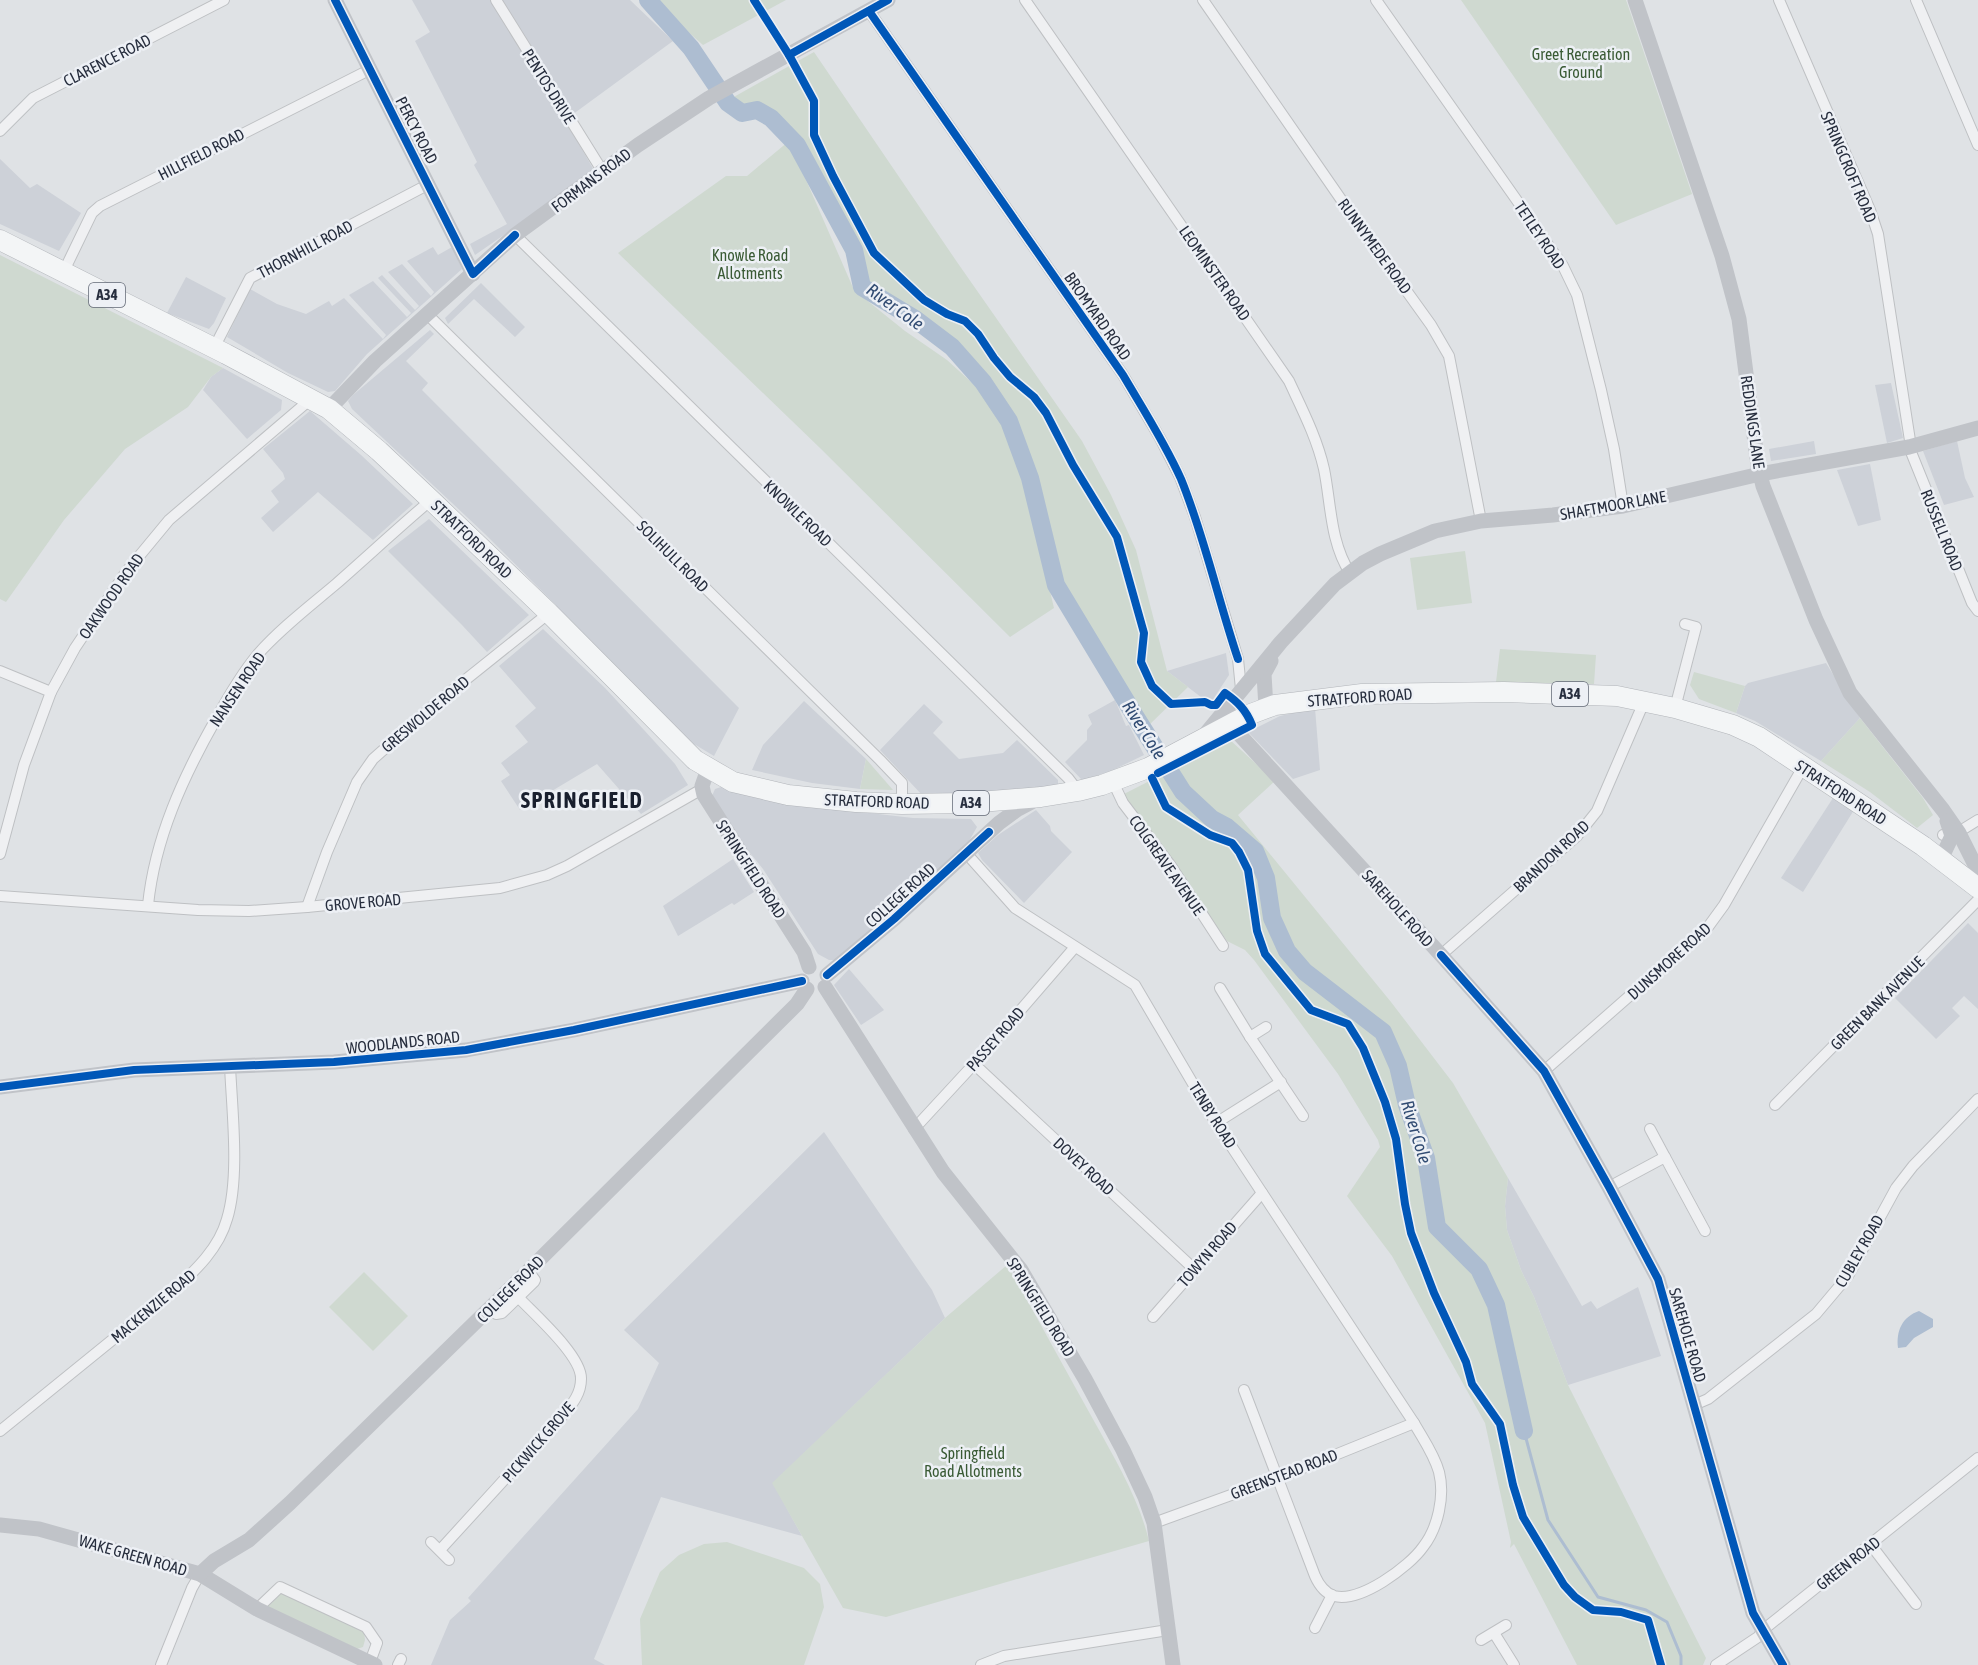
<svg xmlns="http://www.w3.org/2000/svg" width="1978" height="1665" viewBox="0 0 1978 1665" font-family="'Asap Condensed',sans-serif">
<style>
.built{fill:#cdd1d8}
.green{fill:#cfd9d0}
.water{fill:#adbdd1}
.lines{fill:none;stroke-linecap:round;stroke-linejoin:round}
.stream{stroke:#adbdd1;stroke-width:3}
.river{stroke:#adbdd1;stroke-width:18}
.street-casing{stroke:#bec0c3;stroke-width:12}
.highway-casing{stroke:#b2b5ba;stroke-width:21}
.street{stroke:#eff0f2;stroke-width:10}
.secondary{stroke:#c0c3c8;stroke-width:15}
.highway{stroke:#f3f5f6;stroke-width:20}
.cycleway-casing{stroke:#edf0f5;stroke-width:11}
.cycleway{stroke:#0057b8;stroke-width:8}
.labels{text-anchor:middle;stroke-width:5;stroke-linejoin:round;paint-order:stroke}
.shield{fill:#edf0f5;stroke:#626875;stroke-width:1.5}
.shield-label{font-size:15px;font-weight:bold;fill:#272e3e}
.park-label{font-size:16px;fill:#395a34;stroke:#edf0f5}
.street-label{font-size:16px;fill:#272e3e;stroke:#edf0f5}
.water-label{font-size:18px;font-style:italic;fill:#314b72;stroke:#edf0f5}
.district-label{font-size:22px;font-weight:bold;letter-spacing:1.5px;fill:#191f2e;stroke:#edf0f5}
</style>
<rect width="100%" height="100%" fill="#dfe2e5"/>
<g class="built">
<polygon points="412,0 630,0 673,41 565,120 595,172 475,255 470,244 507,224 474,165 477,162 415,41 430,32"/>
<polygon points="0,159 30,188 37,184 81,213 59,251 0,224"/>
<polygon points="433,247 438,255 452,247 462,269 367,354 335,391 328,392 288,373 227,337 250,289 277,304 306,314 329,301 332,306 344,298 383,339 386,335 349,295 373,281 407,317 411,313 378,278 382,275 415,310 419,306 388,272 402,264 431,296 434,292 407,261"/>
<polygon points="186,277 226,298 214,323 209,329 167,313"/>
<polygon points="481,283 525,327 515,337 474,299 448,324 445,318"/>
<polygon points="430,330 434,334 406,361 428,383 422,390 739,708 714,756 694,744 485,534 352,409 348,401 353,395"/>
<polygon points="223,368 282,400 281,410 247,439 203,390 211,377"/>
<polygon points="1891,383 1903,438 1887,443 1875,385"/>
<polygon points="310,411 361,455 413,504 373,540 318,492 273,532 261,518 279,502 271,491 285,479 283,473 263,449"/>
<polygon points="1814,441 1816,454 1771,461 1769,449"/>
<polygon points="1957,441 1965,478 1974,497 1944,505 1923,451"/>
<polygon points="1870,464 1881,520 1858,526 1837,470"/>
<polygon points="429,519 529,615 487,652 462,625 388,551"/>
<polygon points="543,629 605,688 644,730 675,764 688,785 641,814 597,764 520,810 501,781 510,775 501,763 528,742 515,726 536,708 499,666"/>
<polygon points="1226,653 1229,675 1210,704 1167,671"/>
<polygon points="1826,663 1860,718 1821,761 1755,721 1736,713 1745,686 1748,683"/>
<polygon points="1115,700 1126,726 1129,725 1144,755 1111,771 1082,780 1065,762 1087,740 1087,730 1092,724 1088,715"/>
<polygon points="804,701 866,759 860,789 812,783 752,770 763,745"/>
<polygon points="924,704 943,722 933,733 959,759 1003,753 1017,740 1058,780 1058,784 1044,788 923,796 880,750"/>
<polygon points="1315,708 1320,770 1293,779 1248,732 1280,716"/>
<polygon points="724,786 791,804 913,818 971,819 977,827 965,848 835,960 829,960 818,954 763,869 738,838 712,796 715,789"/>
<polygon points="1833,798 1854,810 1803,892 1781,878"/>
<polygon points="1036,810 1050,826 1051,831 1072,852 1024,903 982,860 978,853 998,835"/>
<polygon points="733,859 754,892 734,905 732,903 678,936 663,906"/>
<polygon points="1968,923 1978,933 1978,1009 1964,996 1952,1008 1960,1016 1936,1039 1895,998"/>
<polygon points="849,969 884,1010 861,1025 834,985"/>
<polygon points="824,1132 932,1290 945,1318 773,1483 802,1536 661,1497 594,1659 605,1665 431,1665 450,1620 471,1601 468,1598 638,1409 659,1363 624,1330"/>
<polygon points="1508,1178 1582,1306 1591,1301 1597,1309 1638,1287 1661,1356 1568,1385 1534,1297 1521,1270 1507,1230 1505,1206"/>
</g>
<g class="green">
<polygon points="652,0 786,0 703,45"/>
<polygon points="1461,0 1626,0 1692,194 1616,225"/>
<polygon points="814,52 957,262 1082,441 1111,495 1136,550 1167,671 1188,687 1144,730 1056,585 1030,478 1009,421 983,382 952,347 915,319 862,287 854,250 797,145 771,118 757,110 742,113 728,103 732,98"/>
<polygon points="789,141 854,290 905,331 947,360 980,390 1005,425 1024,483 1054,608 1010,637 820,448 618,253 726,176 747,176"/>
<polygon points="0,255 223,368 211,377 188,407 125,449 64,520 6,602 0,599"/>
<polygon points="1465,551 1472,603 1417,610 1410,558"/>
<polygon points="1500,649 1596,655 1594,684 1496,682"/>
<polygon points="1694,672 1745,686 1736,713 1699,699 1690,685"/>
<polygon points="1860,718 1923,798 1933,815 1917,828 1870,792 1821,761"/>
<polygon points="1230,740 1275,781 1238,815 1391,1002 1453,1083 1508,1178 1505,1206 1507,1230 1521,1270 1534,1297 1568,1385 1706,1658 1703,1665 1577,1665 1514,1544 1510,1548 1511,1542 1485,1423 1392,1256 1347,1196 1380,1147 1378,1140 1338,1074 1254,960 1245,950 1227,941 1122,795"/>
<polygon points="866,759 893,790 860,789"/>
<path d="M 1007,1265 C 1037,1317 1065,1369 1094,1421 C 1115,1459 1139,1499 1149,1541 L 886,1617 L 843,1608 L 772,1483 L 945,1318 Z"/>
<polygon points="364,1272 408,1316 373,1351 329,1307"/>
<polygon points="727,1542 804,1568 820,1584 824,1607 804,1665 642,1665 640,1619 660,1572 679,1555 704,1544"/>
<polygon points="281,1592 364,1632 365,1640 363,1647 357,1649 266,1606"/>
</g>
<path class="water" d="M 1919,1311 L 1933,1319 L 1933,1327 L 1914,1338 L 1906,1347 L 1898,1348 C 1896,1331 1902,1317 1919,1311 Z"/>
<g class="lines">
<polyline class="stream" points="1524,1431 1548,1520 1598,1597 1646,1610 1667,1622 1681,1656 1681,1665"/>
<polyline class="river" points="648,0 691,48 728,103 742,113 757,110 771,118 797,145 854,250 862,287 915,319 952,347 983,382 1009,421 1030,478 1056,585 1135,716 1183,792 1212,819 1227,827 1255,851 1266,878 1272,918 1287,951 1305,972 1383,1032 1398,1066 1407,1105 1426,1158 1437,1227 1479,1269 1496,1305 1524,1431"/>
<defs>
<g id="street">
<polyline points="496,0 603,172"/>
<path d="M 1025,0 L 1289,381 C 1302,409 1317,438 1324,469 C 1331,503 1330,542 1350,573"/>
<polyline points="1203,0 1347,208 1431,325 1449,356 1481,521"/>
<polyline points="1376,0 1563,266 1577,295 1601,390 1614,449 1623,506"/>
<polyline points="1779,0 1870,210 1878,234 1911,447"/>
<polyline points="1916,0 1978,145"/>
<polyline points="869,11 1123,375 1160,438 1180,477 1195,517 1238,659 1241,689"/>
<polyline points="0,131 33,98 224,0"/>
<polyline points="515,235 1068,778 1078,791"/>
<polyline points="63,273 92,213 100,206 371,69"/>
<polyline points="428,315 880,760 902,783 902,804"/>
<polyline points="214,348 250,278 429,184"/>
<polyline points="1909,447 1972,603 1978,611"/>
<polyline points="0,671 51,692"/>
<polyline points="1675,708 1696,627 1685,624"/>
<polyline points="1113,782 1123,803 1171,866 1223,946"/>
<polyline points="1943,835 1952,836 1978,820"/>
<path d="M 966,853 L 1015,908 L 1135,985 L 1216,1123 L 1414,1423 C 1423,1439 1434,1454 1439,1472 C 1445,1496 1438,1528 1423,1547 C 1409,1567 1360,1603 1334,1596 C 1325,1593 1319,1585 1315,1576 L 1244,1390"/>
<polyline points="0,854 24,765 51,692 75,648 126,572 169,520 312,398"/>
<polyline points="0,896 198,910 249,911 307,907 500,888 547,875 567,866 702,789"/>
<path d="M 148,905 C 155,838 183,777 216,719 C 228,697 242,673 258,654 C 281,628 310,606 336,584 C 368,556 399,527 431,500"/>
<polyline points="307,907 327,852 357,782 373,759 434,705 549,613"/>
<polyline points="1441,955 1577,836 1597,811 1644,702"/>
<polyline points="1220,988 1250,1037 1303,1116"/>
<polyline points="1250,1037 1266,1027"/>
<polyline points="974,1064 1194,1269"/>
<polyline points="1544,1071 1708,927 1724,905 1803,767"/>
<polyline points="1775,1105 1978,900"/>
<polyline points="1216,1123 1281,1082"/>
<polyline points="914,1129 974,1064 1075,947"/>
<polyline points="1650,1129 1665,1157"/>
<polyline points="1609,1187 1665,1157 1705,1231"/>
<polyline points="490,1308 496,1314 502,1313 534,1282 535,1280 528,1271"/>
<polyline points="1153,1317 1262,1193"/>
<polyline points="1694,1405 1708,1399 1816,1314 1848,1276 1896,1188 1913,1166 1978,1099"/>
<path d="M 0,1431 L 175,1289 C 196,1270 219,1248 227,1219 C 240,1177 232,1111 230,1066"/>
<polyline points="1154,1523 1278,1478 1414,1423"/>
<polyline points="431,1542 449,1560"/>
<polyline points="1871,1545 1916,1604"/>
<path d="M 440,1550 L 565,1413 C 573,1403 581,1393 581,1379 C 582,1356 534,1314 518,1297"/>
<polyline points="257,1609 280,1587 366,1627 377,1643 369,1665"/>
<polyline points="1315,1628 1332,1595"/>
<polyline points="1494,1633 1514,1665"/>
<polyline points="1481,1640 1506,1625"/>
<polyline points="161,1665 192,1588 200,1574"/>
<polyline points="398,1665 401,1659"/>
<polyline points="981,1665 1004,1656 1168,1630"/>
<polyline points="1716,1665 1758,1637 1763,1630 1978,1458"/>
</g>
<polyline id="highway" points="0,240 226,354 329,409 379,451 431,500 549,613 695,760 733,782 788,795 856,802 902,804 967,803 1041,797 1078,791 1102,785 1148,768 1248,715 1275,705 1362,694 1504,692 1617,696 1675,708 1733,725 1759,737 1923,846 1978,888"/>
</defs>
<use href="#street" class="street-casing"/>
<use href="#highway" class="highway-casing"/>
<use href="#street" class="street"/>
<g class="secondary">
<polyline points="335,0 473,274"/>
<polyline points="1635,0 1722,256 1739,319 1758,466 1763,486 1816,620 1850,693 1943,810 1959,833 1978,871"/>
<polyline points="329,409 375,361 515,235 638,145 709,98 888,0"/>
<polyline points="1266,708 1264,674 1271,661"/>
<polyline points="1225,727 1238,733 1441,955 1544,1071 1609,1187 1658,1279 1753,1613 1783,1665"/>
<polyline points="1203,737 1281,642 1335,584 1363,563 1380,554 1435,531 1481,521 1553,515 1623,506 1760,474 1909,447 1978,428"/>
<polyline points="708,769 702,786 704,795 804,952 809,967"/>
<polyline points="1941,859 1952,836 1947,821"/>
<polyline points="827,975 894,919 999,823 1018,809 1035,800"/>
<polyline points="825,987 943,1172 1021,1270 1085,1379 1123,1450 1145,1497 1154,1523 1173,1665"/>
<polyline points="0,1087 134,1070 334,1062 466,1050 574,1030 802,981"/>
<polyline points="0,1525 39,1529 200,1574 257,1609 375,1665"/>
<polyline points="200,1574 214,1561 249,1540 290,1503 528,1271 797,1004 807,989"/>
</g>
<use href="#highway" class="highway"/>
<defs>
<g id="cycleway">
<polyline points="335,0 473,274 515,235"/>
<path d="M 754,0 L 789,55 L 814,101 L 814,135 L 833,176 L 874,253 L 924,300 L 947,314 L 965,321 L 978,334 L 994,358 L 1010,377 L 1034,397 L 1046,413 L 1073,465 L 1117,537 L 1144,633 L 1141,662 L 1152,686 L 1171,704 L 1205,702 L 1211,705 L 1216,705 L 1225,693 C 1238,702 1246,710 1252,725 L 1158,773"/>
<path d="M 869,11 L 1123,375 C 1143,409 1165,443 1181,479 C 1205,538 1218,600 1238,659"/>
<polyline points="789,55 888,0"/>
<polyline points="1152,778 1166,807 1210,835 1232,843 1239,852 1248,870 1257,931 1265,954 1311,1010 1348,1024 1363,1048 1385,1102 1396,1139 1405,1204 1411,1233 1434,1293 1466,1362 1472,1384 1500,1424 1513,1485 1523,1517 1564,1585 1575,1597 1593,1610 1621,1612 1648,1620 1661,1665"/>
<polyline points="1441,955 1544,1071 1609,1187 1658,1279 1753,1613 1783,1665"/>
<polyline points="827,975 894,919 989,832"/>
<polyline points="0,1087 134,1070 334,1062 466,1050 574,1030 802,981"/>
</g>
</defs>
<use href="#cycleway" class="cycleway-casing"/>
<use href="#cycleway" class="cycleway"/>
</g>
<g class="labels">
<g class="shield">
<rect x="89" y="283" width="36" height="24" rx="4.5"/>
<rect x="1552" y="682" width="36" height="24" rx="4.5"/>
<rect x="953" y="791" width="36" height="24" rx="4.5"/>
</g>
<g class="shield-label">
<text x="107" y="300">A34</text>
<text x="1570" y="699">A34</text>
<text x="971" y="808">A34</text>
</g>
<g class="park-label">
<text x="1581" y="60">Greet Recreation<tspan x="1581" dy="18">Ground</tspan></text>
<text x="750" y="261">Knowle Road<tspan x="750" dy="18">Allotments</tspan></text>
<text x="973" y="1459">Springfield<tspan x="973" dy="18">Road Allotments</tspan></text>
</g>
<g class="street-label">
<text transform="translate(107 60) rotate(-27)" y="6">CLARENCE ROAD</text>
<text transform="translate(549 86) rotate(58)" y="6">PENTOS DRIVE</text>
<text transform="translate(417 130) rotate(63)" y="6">PERCY ROAD</text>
<text transform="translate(201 154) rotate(-27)" y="6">HILLFIELD ROAD</text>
<text transform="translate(1849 167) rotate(67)" y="6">SPRINGCROFT ROAD</text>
<text transform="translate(591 180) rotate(-37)" y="6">FORMANS ROAD</text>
<text transform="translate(1540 235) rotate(56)" y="6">TETLEY ROAD</text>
<text transform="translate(1375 246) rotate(54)" y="6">RUNNYMEDE ROAD</text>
<text transform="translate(305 249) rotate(-28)" y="6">THORNHILL ROAD</text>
<text transform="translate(1215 273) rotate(55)" y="6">LEOMINSTER ROAD</text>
<text transform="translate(1098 316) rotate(55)" y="6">BROMYARD ROAD</text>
<text transform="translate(1753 422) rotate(82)" y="6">REDDINGS LANE</text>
<text transform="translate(1613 505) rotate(-10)" y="6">SHAFTMOOR LANE</text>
<text transform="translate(798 513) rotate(44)" y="6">KNOWLE ROAD</text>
<text transform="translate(1942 530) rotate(68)" y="6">RUSSELL ROAD</text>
<text transform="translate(472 539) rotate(44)" y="6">STRATFORD ROAD</text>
<text transform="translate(673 556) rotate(45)" y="6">SOLIHULL ROAD</text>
<text transform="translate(111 596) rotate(-55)" y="6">OAKWOOD ROAD</text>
<text transform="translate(237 689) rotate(-56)" y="6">NANSEN ROAD</text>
<text transform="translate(1360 697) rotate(-4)" y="6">STRATFORD ROAD</text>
<text transform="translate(425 714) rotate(-40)" y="6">GRESWOLDE ROAD</text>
<text transform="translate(1841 792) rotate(33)" y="6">STRATFORD ROAD</text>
<text transform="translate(877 801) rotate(2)" y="6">STRATFORD ROAD</text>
<text transform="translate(1551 856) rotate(-43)" y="6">BRANDON ROAD</text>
<text transform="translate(1167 865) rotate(55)" y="6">COLGREAVE AVENUE</text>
<text transform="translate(751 869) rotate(57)" y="6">SPRINGFIELD ROAD</text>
<text transform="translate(900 895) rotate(-42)" y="6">COLLEGE ROAD</text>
<text transform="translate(363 902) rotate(-5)" y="6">GROVE ROAD</text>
<text transform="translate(1398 908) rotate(48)" y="6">SAREHOLE ROAD</text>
<text transform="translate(1669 961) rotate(-42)" y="6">DUNSMORE ROAD</text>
<text transform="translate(1877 1003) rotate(-45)" y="6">GREEN BANK AVENUE</text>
<text transform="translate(995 1039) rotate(-49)" y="6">PASSEY ROAD</text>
<text transform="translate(403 1042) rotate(-6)" y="6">WOODLANDS ROAD</text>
<text transform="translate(1213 1115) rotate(58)" y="6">TENBY ROAD</text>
<text transform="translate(1084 1166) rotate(43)" y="6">DOVEY ROAD</text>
<text transform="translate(1859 1251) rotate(-60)" y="6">CUBLEY ROAD</text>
<text transform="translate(1207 1254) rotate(-49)" y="6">TOWYN ROAD</text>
<text transform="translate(510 1289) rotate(-45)" y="6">COLLEGE ROAD</text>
<text transform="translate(153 1306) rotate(-40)" y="6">MACKENZIE ROAD</text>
<text transform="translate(1041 1307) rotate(58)" y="6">SPRINGFIELD ROAD</text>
<text transform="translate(1688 1335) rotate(74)" y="6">SAREHOLE ROAD</text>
<text transform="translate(538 1442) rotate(-49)" y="6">PICKWICK GROVE</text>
<text transform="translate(1284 1474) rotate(-21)" y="6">GREENSTEAD ROAD</text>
<text transform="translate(133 1555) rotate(16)" y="6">WAKE GREEN ROAD</text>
<text transform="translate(1848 1563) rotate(-38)" y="6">GREEN ROAD</text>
</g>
<g class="water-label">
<text transform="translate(895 307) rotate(36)" y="6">River Cole</text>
<text transform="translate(1144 730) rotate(58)" y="6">River Cole</text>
<text transform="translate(1416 1132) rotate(73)" y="6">River Cole</text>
</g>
<g class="district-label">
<text x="582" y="808">SPRINGFIELD</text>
</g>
</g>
</svg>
